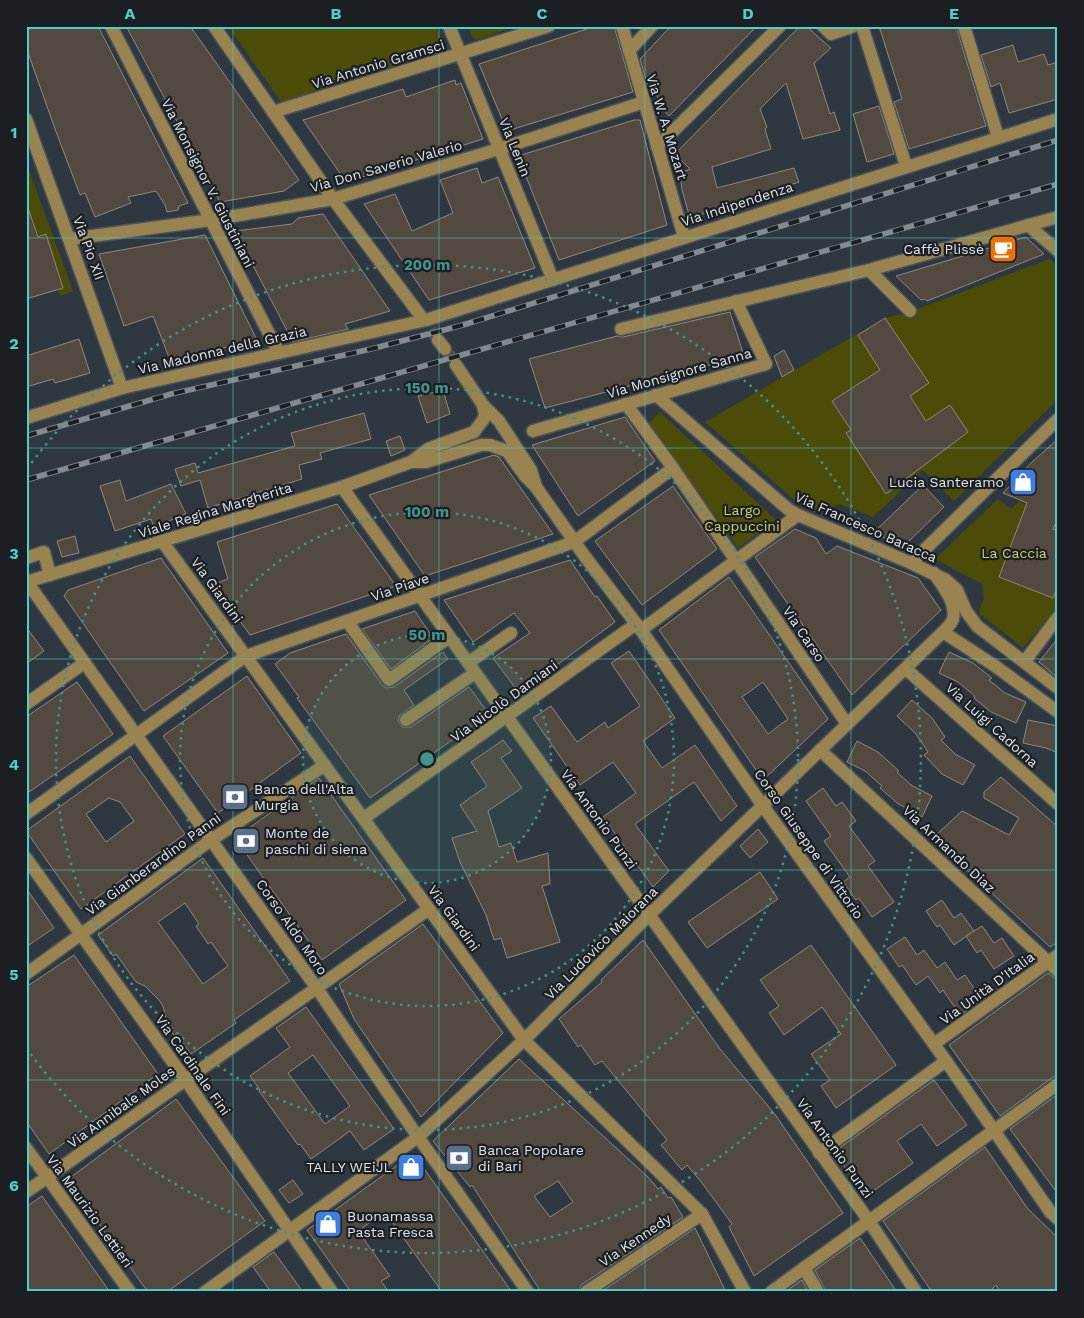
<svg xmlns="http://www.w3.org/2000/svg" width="1084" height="1318" viewBox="0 0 1084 1318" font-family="'Work Sans',sans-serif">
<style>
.green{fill:#4b4c09}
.building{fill:#524940;stroke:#91877d;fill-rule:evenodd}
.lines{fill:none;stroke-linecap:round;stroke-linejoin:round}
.minor-tunnel{stroke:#495259;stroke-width:12;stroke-dasharray:12 6;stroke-linecap:butt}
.minor-casing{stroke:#4b545b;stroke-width:15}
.minor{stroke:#998350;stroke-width:12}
.rail-casing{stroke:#838a91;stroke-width:5.5}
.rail{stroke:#1b1f23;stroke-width:4;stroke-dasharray:11;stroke-linecap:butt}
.grid{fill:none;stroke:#53cdc9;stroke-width:1;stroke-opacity:0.55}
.ring{fill:none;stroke:#43928d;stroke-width:2.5;stroke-dasharray:2.5 5}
.labels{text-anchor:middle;stroke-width:4.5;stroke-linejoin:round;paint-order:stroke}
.street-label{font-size:14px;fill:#dfe4e9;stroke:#1b1f23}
.poi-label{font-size:14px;fill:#dfe4e9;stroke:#1b1f23;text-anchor:start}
.park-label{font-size:14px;fill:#ced263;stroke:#1b1f23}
.centre{fill:#43928d;stroke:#1b1f23;stroke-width:2.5}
.ring-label{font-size:15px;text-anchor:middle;font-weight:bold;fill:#43928d;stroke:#1b1f23;stroke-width:4.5;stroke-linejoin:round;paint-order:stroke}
.neatline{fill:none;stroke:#53cdc9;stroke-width:2}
.grid-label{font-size:16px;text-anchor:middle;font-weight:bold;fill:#53cdc9}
</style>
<rect width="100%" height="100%" fill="#2f3840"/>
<g class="green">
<polygon points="228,26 436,26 445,49 281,102"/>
<polygon points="468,26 517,26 476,40 471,35"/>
<polygon points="26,162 73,291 60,296 26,202"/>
<polygon points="1049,259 1058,266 1058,399 954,501 923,470 873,517 839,504 823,512 799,504 705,422 885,318 910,312"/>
<polygon points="660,412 776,520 738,548 649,423"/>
<polygon points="998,499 1011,509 1019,501 1058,522 1058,607 1023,648 980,614 979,609 984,599 982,584 935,559"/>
</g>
<g class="building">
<polygon points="26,26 98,26 188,203 179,206 178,210 167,212 165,205 156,191 128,197 131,203 95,217 85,193 80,195 55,129 26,47"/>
<polygon points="126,26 190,26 299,180 284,191 220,202"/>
<polygon points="596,26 614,26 633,92 507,131 479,64"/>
<polygon points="671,26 757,26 669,116 662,108 653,85 648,87 640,59"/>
<polygon points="800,26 806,26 831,48 814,63 830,114 834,112 840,130 803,139 786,83 760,109 767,127 765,129 771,149 712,167 717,188 794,168 799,182 690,218 682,190 680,173 690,169 675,154"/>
<polygon points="888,26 956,26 986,126 909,149 894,102 902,99 880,29"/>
<polygon points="1013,45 1018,62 1044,54 1048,65 1058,62 1058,99 1009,113 1000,83 991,87 981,55"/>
<polygon points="455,80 456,85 461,83 483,139 346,182 303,120 403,89 406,97"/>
<polygon points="879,106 894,154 867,162 853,114"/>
<polygon points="634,120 640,120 667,225 559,260 518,156"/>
<polygon points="477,168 482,183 498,177 535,268 429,300 364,204 395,194 412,231 453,213 440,180"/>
<polygon points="28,208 38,237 46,234 63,288 26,299 26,209"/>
<polygon points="323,214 390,311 345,324 348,329 293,342 235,231 292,224 298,218"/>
<polygon points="205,235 256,338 245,343 170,360 153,316 124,326 99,254"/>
<polygon points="1026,237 1044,254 927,301 925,299 921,300 896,276"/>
<polygon points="730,312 744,356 545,408 529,359 617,336 623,337"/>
<polygon points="885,318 929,383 910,396 926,421 950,405 968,432 886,494 846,433 851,430 832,401 880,370 858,335"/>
<polygon points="79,339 90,373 55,383 53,379 26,387 26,356"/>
<polygon points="784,350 794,370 782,377 774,356"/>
<polygon points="443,390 450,414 427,423 418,396"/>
<polygon points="364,413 371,439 320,453 322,459 299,465 302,479 208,508 200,480 181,486 175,469 195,463 198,473 295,446 291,433"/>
<polygon points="625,417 655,461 578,516 532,445"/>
<polygon points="400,436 405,450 391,456 386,441"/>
<polygon points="1058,439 1058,518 1053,529 1058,531 1058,587 1053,598 999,577 1027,503 1003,493 1031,463"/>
<polygon points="494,455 499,457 553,534 425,576 369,495"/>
<polygon points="120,480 126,501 171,484 186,514 154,527 151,519 115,531 100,486"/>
<polygon points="923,485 944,507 904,546 873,533"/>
<polygon points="673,486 717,549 642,605 595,541"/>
<polygon points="337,504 396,586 250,635 214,584 228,579 217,542"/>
<polygon points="795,529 816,538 826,554 837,546 918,578 941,610 852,695 755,557"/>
<polygon points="75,536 79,553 62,557 57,541"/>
<polygon points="161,558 228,653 144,711 64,596 68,590"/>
<polygon points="570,560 595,597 597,596 615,622 519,693 493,658 530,633 514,613 473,642 444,600"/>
<path d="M 729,577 L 828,719 L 763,780 L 659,630 ZM 763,682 L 788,719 L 768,734 L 742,697 Z"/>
<polygon points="415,611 433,638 391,669 362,629"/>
<polygon points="26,627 44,651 26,664"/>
<polygon points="346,634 382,685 386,688 394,687 443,652 448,659 404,690 414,705 399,716 398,721 402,727 411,727 469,687 489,714 370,798 297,698 299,697 275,664 290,653"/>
<polygon points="1058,638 1058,678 1039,662"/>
<polygon points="629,651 675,718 643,741 662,768 695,745 737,806 721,821 694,782 635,824 669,871 653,887 603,817 636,793 613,762 580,785 533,718 551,706 577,742 605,722 608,728 640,706 611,663"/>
<polygon points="949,652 973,663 992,678 989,680 1005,693 1026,702 1016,723 991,712 974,698 975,696 958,682 939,673"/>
<polygon points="247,676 301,753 218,813 163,736"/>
<polygon points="77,682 113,734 26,794 26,717"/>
<polygon points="912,700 932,718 945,737 941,740 955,754 975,765 963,785 942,774 924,755 928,752 916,734 897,716"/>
<polygon points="1028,720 1058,726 1058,753 1046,748 1023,743"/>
<polygon points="503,740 512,751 501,758 522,788 488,811 499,847 511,843 517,862 548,853 550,884 542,886 560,942 507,958 501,938 494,940 486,915 460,862 452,838 477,831 460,805 487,786 471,762"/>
<polygon points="857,741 878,752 899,771 897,772 911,785 932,796 922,817 897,803 880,788 882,786 865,771 847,762"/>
<path d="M 130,756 L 185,834 L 81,909 L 26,831 ZM 109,798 L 120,802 L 134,821 L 106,842 L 86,814 Z"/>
<polygon points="1001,777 1058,827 1058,942 1050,947 935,841 935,836 962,811 1009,835 1019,818 984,798 984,792"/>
<polygon points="319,778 406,900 322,960 235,838"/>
<polygon points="823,788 836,806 842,802 856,821 849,826 875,861 868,866 894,902 872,917 859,898 856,900 843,882 850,877 824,841 831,836 806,801"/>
<polygon points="758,829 768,842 750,858 740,846"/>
<path d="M 203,858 L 290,981 L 234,1020 L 236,1023 L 191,1054 L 176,1034 L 175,1036 L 169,1029 L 163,1006 L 159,1000 L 145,986 L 136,982 L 116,954 L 113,956 L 98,935 ZM 185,903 L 199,924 L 196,926 L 208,944 L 211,942 L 228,966 L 203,984 L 158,922 Z"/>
<polygon points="760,872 778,899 707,948 688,922"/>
<polygon points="26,888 54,928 26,947"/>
<polygon points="942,900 954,918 961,913 974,931 954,945 940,925 937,927 926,911"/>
<polygon points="423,924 503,1033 421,1117 354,1019 339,984"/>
<polygon points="982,926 994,943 1002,938 1014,956 994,969 981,950 977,953 966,936"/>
<polygon points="905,937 917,955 924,950 937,968 945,962 957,980 965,975 982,1000 960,1015 943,990 940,993 928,976 916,985 902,965 899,967 887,949"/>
<polygon points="643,940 720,1049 774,1113 843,1213 754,1276 729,1227 732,1224 702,1183 687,1165 682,1170 661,1145 667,1140 602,1061 595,1065 581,1045 578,1047 559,1019 602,982 601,980"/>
<polygon points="811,945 896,1065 836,1108 821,1086 830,1080 811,1054 841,1034 822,1007 784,1035 769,1013 779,1006 760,980"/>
<polygon points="74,955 158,1074 49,1154 26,1121 26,987"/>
<polygon points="1048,973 1058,981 1058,1076 1053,1077 1000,1116 949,1045"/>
<path d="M 306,1007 L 394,1129 L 364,1150 L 350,1131 L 311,1159 L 300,1144 L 298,1145 L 259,1091 L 260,1090 L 250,1076 L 290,1047 L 276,1028 ZM 313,1055 L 350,1106 L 325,1124 L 288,1073 Z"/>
<path d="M 519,1059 L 648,1177 L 658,1189 L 661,1187 L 668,1198 L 671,1197 L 683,1217 L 581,1285 L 578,1292 L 541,1292 L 472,1185 L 470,1187 L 433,1141 ZM 558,1181 L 573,1202 L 550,1217 L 534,1196 Z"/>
<polygon points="934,1080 967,1125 937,1146 921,1124 897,1141 913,1163 866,1196 834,1152"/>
<polygon points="1058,1094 1058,1194 1010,1129"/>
<polygon points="176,1099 265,1221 167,1292 148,1292 67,1180"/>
<polygon points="985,1147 1028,1209 1058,1238 1058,1292 1000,1292 996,1285 989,1292 932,1292 883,1221"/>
<polygon points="410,1156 415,1156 512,1292 442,1292 385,1212 358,1231 390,1276 381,1281 389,1292 351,1292 307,1230"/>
<polygon points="293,1180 303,1194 289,1203 279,1190"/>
<polygon points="42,1196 110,1292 26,1292 26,1207"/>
<polygon points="695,1228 726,1292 601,1292"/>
<polygon points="860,1238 897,1292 826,1292 815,1270"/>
<polygon points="274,1252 303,1292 271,1292 253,1267"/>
<polygon points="802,1280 808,1292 785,1292"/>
</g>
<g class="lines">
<g class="minor-tunnel">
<polyline points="420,315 438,340"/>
<polyline points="445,349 456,365"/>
</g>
<defs>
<g id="minor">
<polyline points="111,26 279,353"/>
<polyline points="214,26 333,199 420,315"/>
<polyline points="449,26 553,280"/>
<polyline points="622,26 684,237"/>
<polyline points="823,26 831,34 854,26"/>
<polyline points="862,26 906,166"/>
<polyline points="964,26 998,137"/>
<polyline points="629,51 652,26"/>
<polyline points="273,112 549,26"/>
<polyline points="26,119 122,388"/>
<polyline points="657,147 780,26"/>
<polyline points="1028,225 1058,251"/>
<polyline points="70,239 211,220 333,199 499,149 644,102"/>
<polyline points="869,270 910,311"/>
<polyline points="621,329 869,270 1058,217"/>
<polyline points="438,340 445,349"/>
<polyline points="456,365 483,405 499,421 531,470 536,487"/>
<polyline points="656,395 789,510 798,515 911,563 946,580 957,590 966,611 977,626 1058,688"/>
<polyline points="626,404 673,468 847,724"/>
<polyline points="26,418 122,388 426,320 1058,119"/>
<polyline points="533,431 766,364 736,301"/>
<polyline points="411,462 426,462 481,445 490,445 507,451 525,476 536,487 586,558 641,630 763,806 946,1061 1051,1213 1058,1219"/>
<polyline points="342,487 869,1221 916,1292"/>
<polyline points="162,541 524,1040 702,1214 745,1292"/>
<polyline points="26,558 44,552 50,575"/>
<polyline points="911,563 1058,419"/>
<polyline points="26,582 342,487 411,462 428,449 474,432 483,420 485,415 483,405"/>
<polyline points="27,582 316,987 418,1137 528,1292"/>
<polyline points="347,621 389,680 449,637"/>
<polyline points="641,630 798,515"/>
<polyline points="943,632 995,666 1058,712"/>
<polyline points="1025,661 1058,617"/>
<polyline points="468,663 511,633"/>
<polyline points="906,669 1058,804"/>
<polyline points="26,704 84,663"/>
<polyline points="406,720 475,673"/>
<polyline points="820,750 1058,971"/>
<polyline points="26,814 246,656 574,542 673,468"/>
<polyline points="364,818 636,624"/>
<polyline points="26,858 185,1079 332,1292"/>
<polyline points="26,974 211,840 325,765"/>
<polyline points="934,1044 1058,955"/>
<polyline points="26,1148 130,1292"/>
<polyline points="819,1153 946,1061"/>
<polyline points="26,1192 429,909"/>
<polyline points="804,1268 818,1292"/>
<path d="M 205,1292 L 418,1137 L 524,1040 L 649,915 L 943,632 C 947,628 952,623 953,619 C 957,603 942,585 934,573"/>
<polyline points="586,1292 702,1214"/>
<polyline points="771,1292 1058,1084"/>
</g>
</defs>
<use href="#minor" class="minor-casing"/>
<use href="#minor" class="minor"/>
<defs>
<g id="rail">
<polyline points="26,436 171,394 371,349 463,325 1058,140"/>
<polyline points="26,480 1058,184"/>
</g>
</defs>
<use href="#rail" class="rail-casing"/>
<use href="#rail" class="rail"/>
</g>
<path class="grid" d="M 233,26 L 233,1292M 439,26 L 439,1292M 645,26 L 645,1292M 851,26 L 851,1292M 26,238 L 1058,238M 26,448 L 1058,448M 26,659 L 1058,659M 26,870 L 1058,870M 26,1080 L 1058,1080"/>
<circle cx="427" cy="759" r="124" fill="#43928d" fill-opacity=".12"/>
<g class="ring">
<circle cx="427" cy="759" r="124"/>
<circle cx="427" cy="759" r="247"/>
<circle cx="427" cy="759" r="371"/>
<path d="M27 469A494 494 0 1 1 27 1049"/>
</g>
<defs>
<symbol id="cafe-square" viewBox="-11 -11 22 22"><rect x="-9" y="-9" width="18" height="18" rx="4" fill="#e8710a" stroke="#1b1f23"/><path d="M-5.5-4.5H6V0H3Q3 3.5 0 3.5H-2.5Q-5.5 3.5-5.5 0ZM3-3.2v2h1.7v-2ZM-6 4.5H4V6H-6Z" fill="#fff"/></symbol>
<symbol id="shop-square" viewBox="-11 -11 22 22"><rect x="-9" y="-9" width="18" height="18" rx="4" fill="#3f7fe0" stroke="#1b1f23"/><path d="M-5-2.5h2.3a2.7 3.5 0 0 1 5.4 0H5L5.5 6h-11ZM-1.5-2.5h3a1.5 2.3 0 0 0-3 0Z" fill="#fff"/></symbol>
<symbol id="bank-square" viewBox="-11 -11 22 22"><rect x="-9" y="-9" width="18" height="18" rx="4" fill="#5c6f8a" stroke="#1b1f23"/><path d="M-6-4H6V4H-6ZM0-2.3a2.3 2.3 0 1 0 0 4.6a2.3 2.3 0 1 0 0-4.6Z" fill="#fff"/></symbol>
</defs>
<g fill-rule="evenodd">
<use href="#cafe-square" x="987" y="233" width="32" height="32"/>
<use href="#shop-square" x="1007" y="466" width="32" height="32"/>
<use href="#bank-square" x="219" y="781" width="32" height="32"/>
<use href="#bank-square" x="230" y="825" width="32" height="32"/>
<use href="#bank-square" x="443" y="1142" width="32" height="32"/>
<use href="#shop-square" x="395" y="1151" width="32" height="32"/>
<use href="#shop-square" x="312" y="1208" width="32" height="32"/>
</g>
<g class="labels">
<g class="street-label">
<text transform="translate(378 64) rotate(-17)" y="5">Via Antonio Gramsci</text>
<text transform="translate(667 127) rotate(73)" y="5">Via W. A. Mozart</text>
<text transform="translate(515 147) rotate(68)" y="5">Via Lenin</text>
<text transform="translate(386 166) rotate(-16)" y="5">Via Don Saverio Valerio</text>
<text transform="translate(208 183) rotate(63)" y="5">Via Monsignor V. Giustiniani</text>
<text transform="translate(737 204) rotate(-18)" y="5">Via Indipendenza</text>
<text transform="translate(89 248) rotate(70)" y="5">Via Pio XII</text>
<text transform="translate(222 350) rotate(-13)" y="5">Via Madonna della Grazia</text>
<text transform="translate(679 373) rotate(-16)" y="5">Via Monsignore Sanna</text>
<text transform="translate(215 510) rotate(-17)" y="5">Viale Regina Margherita</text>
<text transform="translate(866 527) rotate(24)" y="5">Via Francesco Baracca</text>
<text transform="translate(400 587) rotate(-19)" y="5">Via Piave</text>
<text transform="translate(217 590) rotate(54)" y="5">Via Giardini</text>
<text transform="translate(804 634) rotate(56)" y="5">Via Carso</text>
<text transform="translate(504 701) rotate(-36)" y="5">Via Nicolò Damiani</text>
<text transform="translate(992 725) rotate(42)" y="5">Via Luigi Cadorna</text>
<text transform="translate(599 819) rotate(54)" y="5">Vía Antonio Punzi</text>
<text transform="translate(809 844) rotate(55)" y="5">Corso Giuseppe di Vittorio</text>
<text transform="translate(949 849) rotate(43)" y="5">Via Armando Diaz</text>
<text transform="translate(153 864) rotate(-36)" y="5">Via Gianberardino Panni</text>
<text transform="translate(454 918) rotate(54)" y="5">Via Giardini</text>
<text transform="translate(292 927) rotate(55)" y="5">Corso Aldo Moro</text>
<text transform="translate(601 943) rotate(-45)" y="5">Via Ludovico Maiorana</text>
<text transform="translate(987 988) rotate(-36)" y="5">Via Unità D'Italia</text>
<text transform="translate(193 1065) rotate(55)" y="5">Via Cardinale Fini</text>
<text transform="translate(121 1107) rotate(-36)" y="5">Via Annibale Moles</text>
<text transform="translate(835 1148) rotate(54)" y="5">Vía Antonio Punzi</text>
<text transform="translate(90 1211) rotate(54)" y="5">Via Maurizio Lettieri</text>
<text transform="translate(635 1240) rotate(-34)" y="5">Via Kennedy</text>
</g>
<g class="poi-label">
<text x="984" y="254" text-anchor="end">Caffè Plissè</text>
<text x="1004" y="487" text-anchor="end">Lucia Santeramo</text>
<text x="254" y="794">Banca dell'Alta<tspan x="254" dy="16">Murgia</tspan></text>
<text x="265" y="838">Monte de<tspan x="265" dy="16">paschi di siena</tspan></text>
<text x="478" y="1155">Banca Popolare<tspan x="478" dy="16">di Bari</tspan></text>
<text x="392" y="1172" text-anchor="end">TALLY WEiJL</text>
<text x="347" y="1221">Buonamassa<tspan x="347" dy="16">Pasta Fresca</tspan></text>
</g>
<g class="park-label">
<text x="742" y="515">Largo<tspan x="742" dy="16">Cappuccini</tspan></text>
<text x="1014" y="558">La Caccia</text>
</g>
</g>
<circle cx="427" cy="759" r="8" class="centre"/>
<g class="ring-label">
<text x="427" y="270">200 m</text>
<text x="427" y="393">150 m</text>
<text x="427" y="517">100 m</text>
<text x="427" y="640">50 m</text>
</g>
<rect width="1084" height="1318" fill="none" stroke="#1b1f23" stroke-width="55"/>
<rect x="28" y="28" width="1028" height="1262" class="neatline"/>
<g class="grid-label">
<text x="130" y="19">A</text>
<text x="336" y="19">B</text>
<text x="542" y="19">C</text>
<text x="748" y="19">D</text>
<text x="954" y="19">E</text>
<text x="14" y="138">1</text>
<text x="14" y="349">2</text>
<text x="14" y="559">3</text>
<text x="14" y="770">4</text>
<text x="14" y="980">5</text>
<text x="14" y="1191">6</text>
</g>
</svg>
